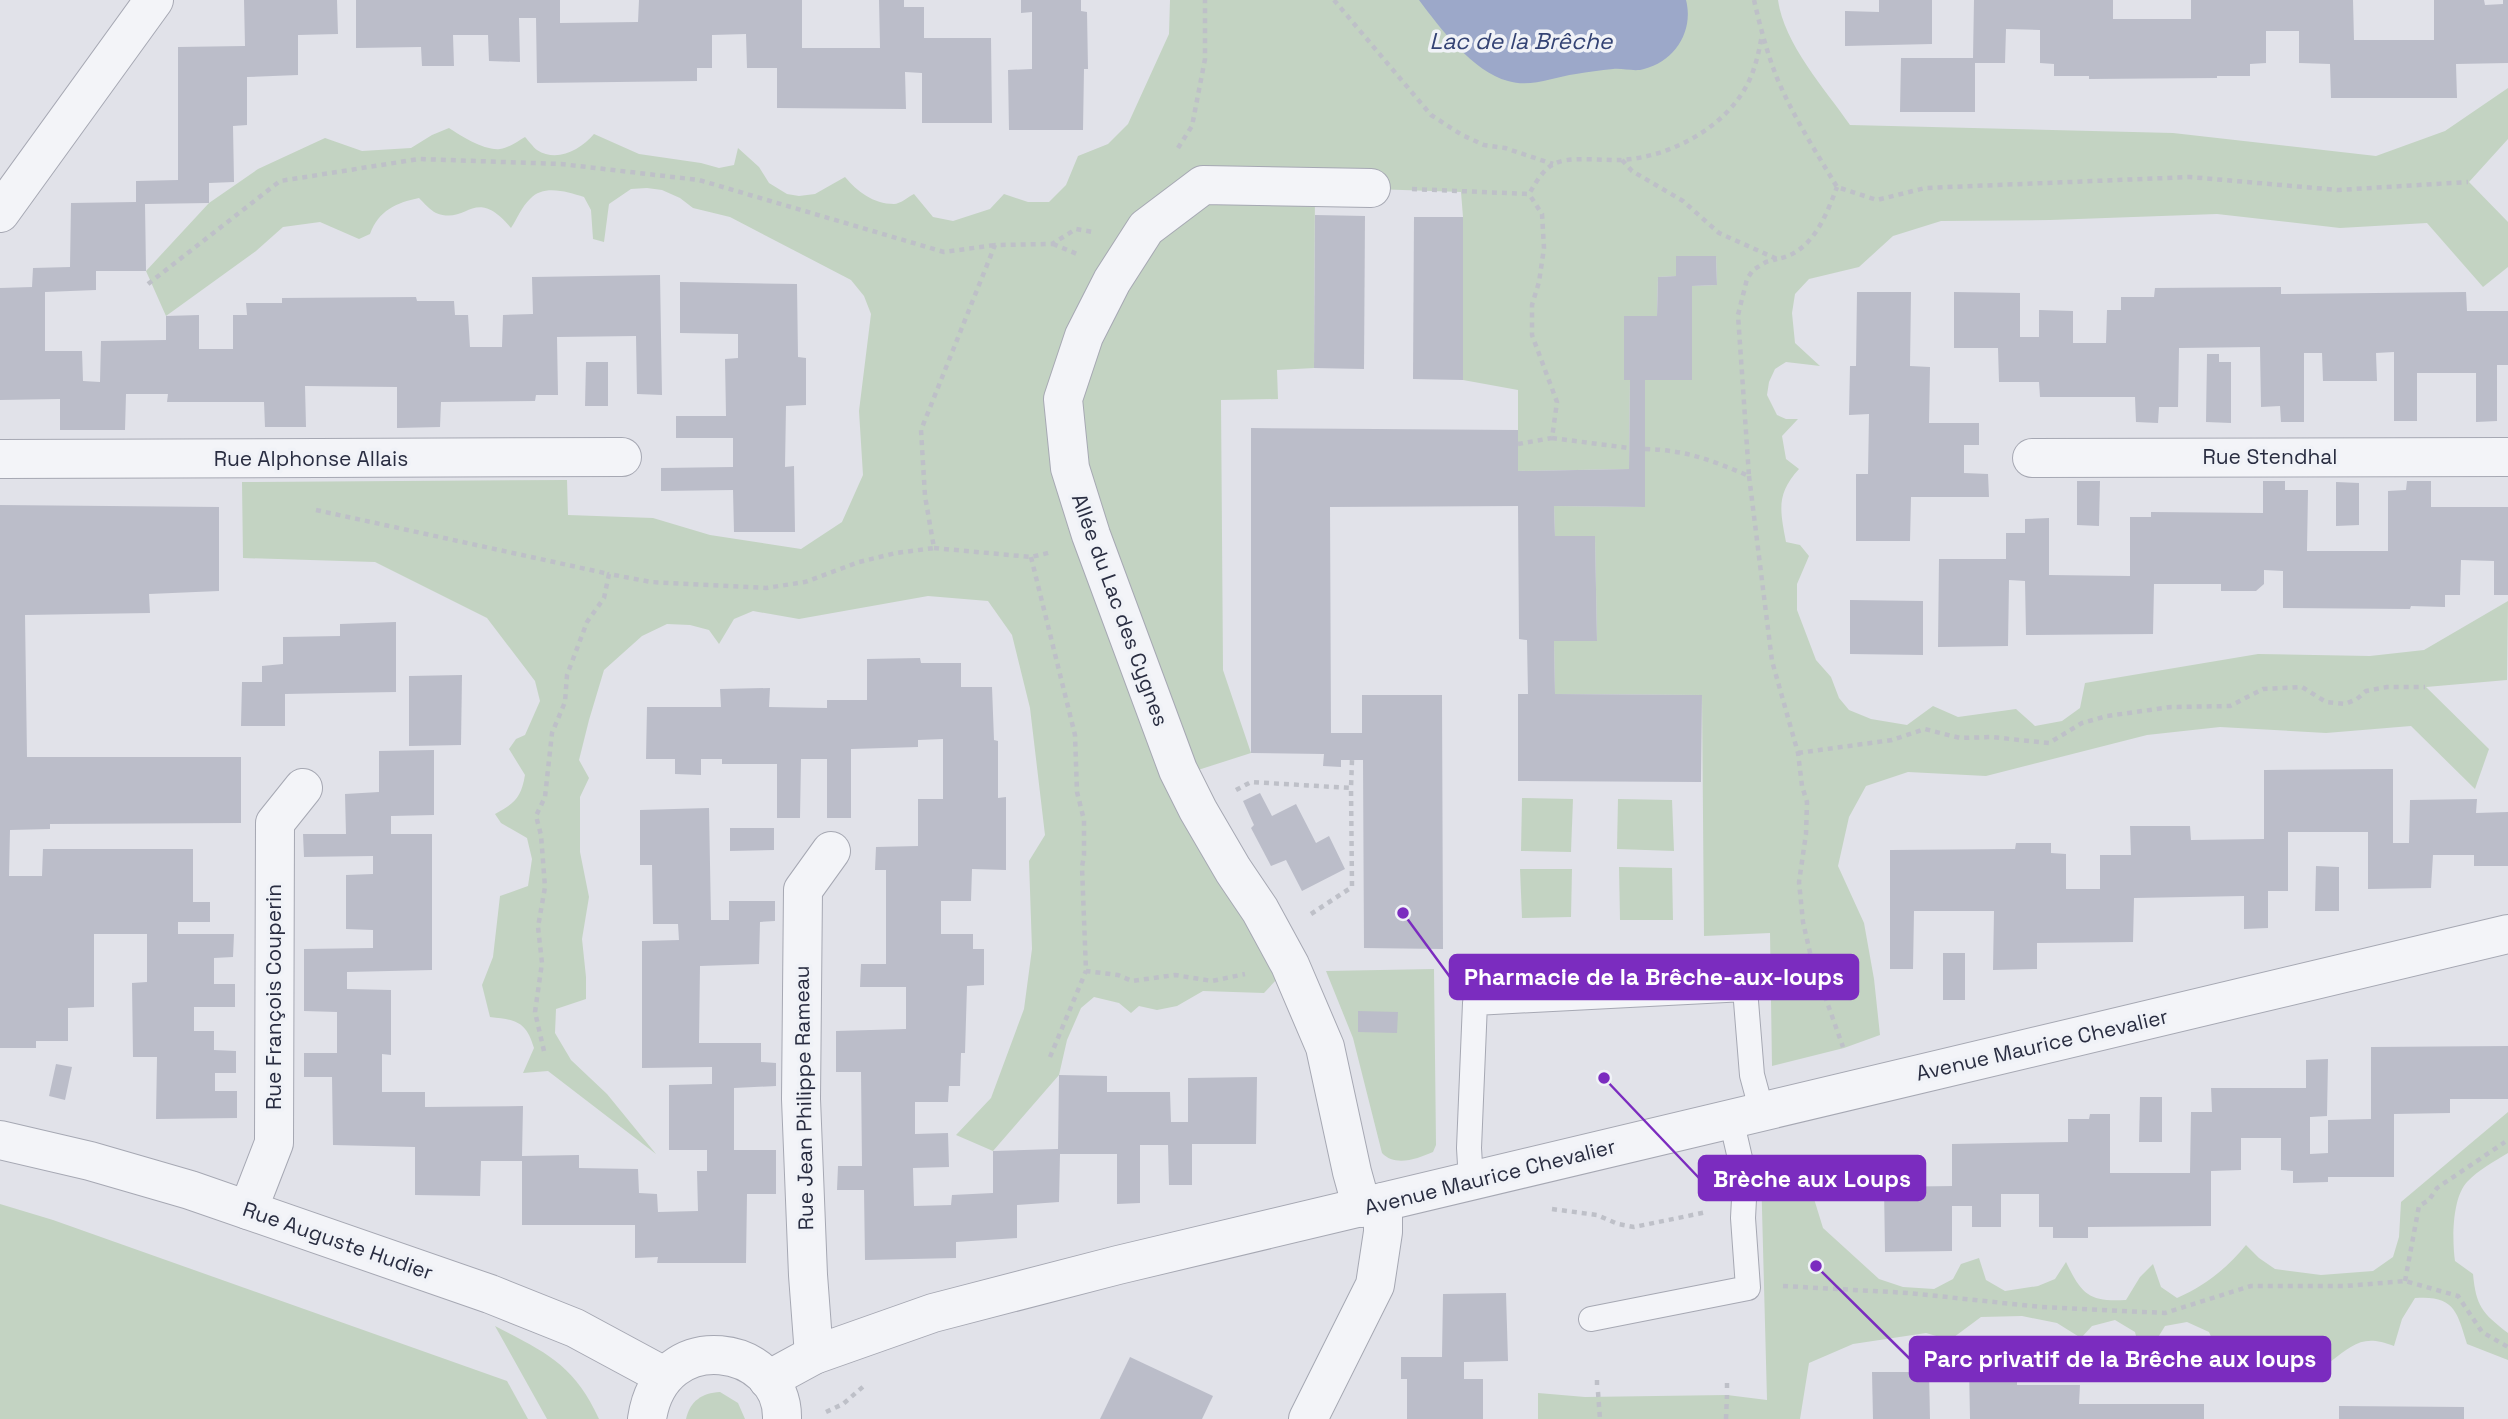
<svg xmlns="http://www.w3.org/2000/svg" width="2508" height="1419" viewBox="0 0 2508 1419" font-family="'Space Grotesk',sans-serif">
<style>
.green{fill:#c3d3c2}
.water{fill:#9ca8c9}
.building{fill:#bbbdc9}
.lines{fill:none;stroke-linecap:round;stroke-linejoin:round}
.lane-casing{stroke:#a6a8b3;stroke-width:26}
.street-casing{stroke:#a6a8b3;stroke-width:40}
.path{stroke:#bec0c8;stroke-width:4.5;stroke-dasharray:5 5;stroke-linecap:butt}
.lane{stroke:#f3f4f8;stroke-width:24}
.street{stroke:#f3f4f8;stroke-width:38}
.labels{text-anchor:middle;stroke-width:7;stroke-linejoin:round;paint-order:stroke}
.street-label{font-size:21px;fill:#292d41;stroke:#f0f2f7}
.water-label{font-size:23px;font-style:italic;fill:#344374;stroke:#f0f2f7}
.leader{fill:none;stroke:#7b2cbf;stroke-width:2.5}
.callout-dot{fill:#7b2cbf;stroke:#f0f2f7;stroke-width:2.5}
.callout{fill:#7b2cbf;stroke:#7b2cbf;stroke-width:2.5}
.callout-label{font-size:23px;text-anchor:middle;font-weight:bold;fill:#fff}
</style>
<rect width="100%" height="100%" fill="#e1e2e9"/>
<g class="green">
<path d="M 1170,0 L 1778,0 C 1784,44 1825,89 1850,125 L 2173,133 L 2376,156 L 2445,131 L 2508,88 L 2508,139 L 2469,182 L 2508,222 L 2508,267 L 2483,287 L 2427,223 L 2340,228 L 2217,214 L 2050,220 L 1941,221 L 1893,236 L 1859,267 L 1809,279 L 1795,294 L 1792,313 L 1795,343 L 1820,366 L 1786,362 L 1775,369 L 1769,382 L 1767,395 L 1777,415 L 1786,419 L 1798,419 L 1782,436 L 1786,459 L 1799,469 C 1776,494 1780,510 1786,542 L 1800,545 L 1809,556 L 1797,584 L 1797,610 L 1816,660 L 1831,677 L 1839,698 L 1849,710 L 1871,719 L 1907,725 L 1933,706 L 1958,717 L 2016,709 L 2035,726 L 2062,721 L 2080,708 L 2085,683 L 2258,654 L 2370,656 L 2424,650 L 2508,601 L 2507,680 L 2426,687 L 2489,749 L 2475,789 L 2411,726 L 2326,733 L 2220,727 L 2147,735 L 1986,776 L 1908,772 L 1866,786 L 1849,817 L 1838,866 L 1864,923 L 1874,979 L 1880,1035 L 1844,1048 L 1772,1066 L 1770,933 L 1704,936 L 1702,695 L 1555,694 L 1554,641 L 1597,640 L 1595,537 L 1555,536 L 1554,506 L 1645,507 L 1645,380 L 1692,380 L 1692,286 L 1717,285 L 1716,256 L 1676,256 L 1676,276 L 1658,277 L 1657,316 L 1624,316 L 1624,380 L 1630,380 L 1629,469 L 1518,471 L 1518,390 L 1463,380 L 1463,217 L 1461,192 L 1315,187 L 1314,368 L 1277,370 L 1278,399 L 1221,400 L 1223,670 L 1251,753 L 1198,770 L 1290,965 L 1264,993 L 1203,991 L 1177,1006 L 1157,1010 L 1139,1006 L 1131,1013 L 1119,1003 L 1094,997 L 1081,1008 L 1067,1040 L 1059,1075 L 993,1151 L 956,1135 L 991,1098 L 1024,1009 L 1032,949 L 1029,861 L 1045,835 L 1030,708 L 1012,635 L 988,601 L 928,596 L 799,619 L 753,611 L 734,619 L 719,644 L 709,630 L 690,625 L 667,624 L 642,636 L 604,670 L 589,720 L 579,760 L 589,778 L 580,797 L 580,852 L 589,897 L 582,939 L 586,977 L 586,999 L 556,1009 L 555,1033 L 571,1060 L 607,1094 L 656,1154 L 548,1071 L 523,1073 L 534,1048 C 526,1021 516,1020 490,1017 L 482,985 L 493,957 L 500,896 L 528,886 L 532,859 L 527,838 L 501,823 L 495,814 C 515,803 521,798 525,775 L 509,749 L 516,739 L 525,735 L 540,701 L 535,681 L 487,618 L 375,562 L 243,558 L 242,482 L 567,480 L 568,515 L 653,518 L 710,535 L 801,549 L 842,522 L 863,475 L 859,411 L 871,314 L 864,296 L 851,280 L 730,217 L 693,208 L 680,198 L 662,190 L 647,188 L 631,189 L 609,204 L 604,242 L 593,239 L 591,210 L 584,197 C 567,192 544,184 530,199 C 522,206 517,219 511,228 C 474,184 468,226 436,213 C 430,210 424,203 419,198 C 396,203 379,210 370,234 L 359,239 L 320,222 L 283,227 L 256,251 L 166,316 L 146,271 L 209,203 L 258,169 L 325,138 L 362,151 L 411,148 L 432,135 L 449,128 C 461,136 485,151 500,149 C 509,148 518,141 525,137 C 528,140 533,147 537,150 C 557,163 580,150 594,134 L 639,154 L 701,163 L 719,168 L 734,165 L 738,148 L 759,167 L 769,183 L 787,194 L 799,196 L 815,194 L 845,177 C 857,191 873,204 894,204 C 900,204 908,197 914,194 L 933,217 L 953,221 L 990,209 L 1004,194 L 1028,202 L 1049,202 L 1066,185 L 1078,156 L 1108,144 L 1128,124 L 1169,34 Z"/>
<polygon points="1522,798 1573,799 1571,852 1521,851"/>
<polygon points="1618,799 1672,800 1674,851 1617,849"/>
<polygon points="1619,867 1672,868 1673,920 1620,920"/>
<polygon points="1520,869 1572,869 1571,917 1522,918"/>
<path d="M 1434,969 L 1436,1145 L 1433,1152 C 1417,1159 1395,1167 1382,1153 L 1353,1038 L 1326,971 Z"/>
<path d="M 2508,1112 L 2508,1153 C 2495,1161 2478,1170 2467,1182 C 2452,1198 2452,1240 2455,1261 L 2473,1274 C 2476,1306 2482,1313 2508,1333 L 2508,1360 L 2467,1344 C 2457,1311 2454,1295 2415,1298 L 2402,1319 L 2394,1346 C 2363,1334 2354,1344 2330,1362 L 2315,1343 L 2289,1340 L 2228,1375 L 2209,1332 L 2187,1322 L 2165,1326 L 2146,1357 L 2139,1348 L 2135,1332 L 2115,1320 L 2092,1326 L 2081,1338 L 2057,1323 L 2022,1316 L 1981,1317 L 1950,1340 L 1926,1333 L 1853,1344 L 1809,1363 L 1800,1419 L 1538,1419 L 1538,1393 L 1585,1397 L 1727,1395 L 1767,1400 L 1761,1171 L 1803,1163 L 1823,1228 L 1879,1279 L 1903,1287 L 1934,1289 L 1953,1279 L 1961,1264 L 1979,1258 L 1986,1280 L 2005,1291 L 2038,1286 L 2055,1279 L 2066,1262 C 2082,1295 2089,1302 2126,1300 L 2140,1277 L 2153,1264 L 2161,1287 L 2177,1298 C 2206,1285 2226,1269 2246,1245 L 2259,1258 L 2275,1269 L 2321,1275 L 2373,1271 L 2393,1257 L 2399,1237 L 2401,1202 Z"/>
<polygon points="0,1204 53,1220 507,1381 528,1419 0,1419"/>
<path d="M 495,1326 C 545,1352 574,1364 599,1419 L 547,1419 Z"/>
<path d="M 720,1392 L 738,1403 L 745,1419 L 686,1419 C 690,1401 702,1393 720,1392 Z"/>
</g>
<path class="water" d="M 1419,0 L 1686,0 C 1694,31 1675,61 1644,69 C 1635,72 1623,68 1613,69 C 1600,70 1588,72 1576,74 C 1553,77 1531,88 1508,81 C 1473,72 1440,28 1419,0 Z"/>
<g class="building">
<polygon points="244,0 337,0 338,34 298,35 298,75 247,77 247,125 233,126 234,182 209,183 209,203 145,204 146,271 96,271 96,290 45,292 45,351 82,351 83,381 100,382 101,341 166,340 166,316 199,315 199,349 233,349 233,315 247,315 246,303 282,303 282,298 416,297 417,301 454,301 455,315 468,315 470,347 502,347 503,315 533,314 532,277 660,275 662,395 637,394 636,336 557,337 558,395 536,395 535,401 441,402 440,427 397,428 397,387 305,386 306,427 265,427 264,402 167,402 168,394 126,394 125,430 60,430 60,399 0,400 0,288 32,287 33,268 70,267 71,203 136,202 136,181 178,180 178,47 245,46"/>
<polygon points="356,0 560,0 560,23 638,22 639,0 802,0 802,48 880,48 879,0 904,0 904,7 924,7 924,38 991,38 992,123 922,123 922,73 905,72 906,109 777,108 777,68 747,68 746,34 712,35 712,68 697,68 697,81 537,83 536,18 519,18 520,62 489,61 488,35 453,35 454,66 422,66 421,47 356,48"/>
<polygon points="1021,0 1081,0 1081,11 1087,12 1088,69 1084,69 1083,130 1009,130 1008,70 1032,69 1032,12 1021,13"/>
<polygon points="1879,0 1932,0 1932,44 1845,46 1845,11 1879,12"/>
<polygon points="1974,0 2113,0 2113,19 2191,19 2191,0 2353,0 2354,40 2434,40 2434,0 2484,0 2485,5 2503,4 2503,0 2508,0 2508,63 2456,64 2457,98 2331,98 2330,64 2299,63 2299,31 2266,31 2266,63 2250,64 2250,76 2217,76 2217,78 2089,79 2089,76 2054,76 2054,64 2040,63 2040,30 2006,29 2005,63 1975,63 1975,112 1900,112 1901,58 1973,58"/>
<polygon points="1315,215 1365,216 1364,369 1314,368"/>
<polygon points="1414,217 1463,217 1463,380 1413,379"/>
<polygon points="1676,256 1716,256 1717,285 1692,286 1692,380 1645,380 1645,507 1554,506 1555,536 1595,536 1597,641 1554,641 1555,694 1702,695 1701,782 1518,781 1518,694 1528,694 1527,640 1519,639 1518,506 1330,507 1331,733 1362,733 1362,695 1442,695 1443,949 1364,948 1363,760 1341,760 1341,767 1323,766 1324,754 1251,753 1251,428 1518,430 1518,471 1629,469 1630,380 1624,380 1624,316 1657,316 1658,277 1676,276"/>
<polygon points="680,282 797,284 798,357 806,358 806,405 786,406 785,467 794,466 795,532 734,532 733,490 661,491 661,468 733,467 733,438 676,438 676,416 726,416 725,359 738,358 738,334 680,333"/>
<polygon points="2281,287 2281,294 2466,292 2467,311 2508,311 2508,365 2497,365 2497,421 2476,422 2476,373 2417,373 2417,421 2394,421 2394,352 2376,353 2377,381 2323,381 2322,353 2304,353 2304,422 2281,422 2280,406 2261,407 2260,347 2179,348 2178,407 2159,407 2158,423 2136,422 2135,397 2040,397 2039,382 1999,382 1998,348 1954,348 1954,292 2020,293 2020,337 2039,337 2039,310 2073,311 2073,343 2106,343 2107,310 2121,310 2121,297 2154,297 2155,288"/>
<polygon points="1857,292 1911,292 1910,366 1930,367 1929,423 1979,423 1979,445 1964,445 1964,473 1988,474 1989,497 1911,497 1910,541 1856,541 1856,474 1868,474 1869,414 1849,415 1850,366 1856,366"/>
<polygon points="2207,354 2219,354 2219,362 2231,362 2231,423 2206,422"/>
<polygon points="586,362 608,362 608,406 585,406"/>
<polygon points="2077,481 2100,481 2099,526 2077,525"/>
<polygon points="2263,481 2285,481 2285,490 2308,490 2307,551 2388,551 2388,491 2406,490 2407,481 2431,481 2431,507 2508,507 2508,595 2494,595 2494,561 2461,560 2460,595 2445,595 2445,607 2411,606 2410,609 2283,608 2283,571 2264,570 2264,584 2256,591 2221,591 2221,584 2154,584 2153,634 2026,635 2025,581 2009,580 2008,646 1938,647 1939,559 2006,559 2006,533 2025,533 2025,519 2049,518 2049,575 2130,576 2130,517 2151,517 2151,512 2263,513"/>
<polygon points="2336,482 2359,483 2359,525 2336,526"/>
<polygon points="0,505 219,507 219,591 149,594 150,613 25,615 27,757 241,757 241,823 50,824 50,829 10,830 9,876 42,876 43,849 193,849 193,902 210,902 210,922 178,922 178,934 234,934 233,957 214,958 214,984 235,984 235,1007 194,1007 194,1031 214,1031 214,1050 236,1051 236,1073 215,1073 215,1091 237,1091 237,1118 156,1119 157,1057 133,1057 132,983 147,982 147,934 94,934 94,1007 68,1008 68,1041 36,1041 36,1048 0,1048"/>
<polygon points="1850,600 1923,601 1923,655 1850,654"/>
<polygon points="396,622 396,692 285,694 285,726 241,726 242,682 262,682 262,666 283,664 283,637 340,636 340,624"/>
<polygon points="920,658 921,663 961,663 961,687 992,687 994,740 998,741 998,798 1006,797 1006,870 972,869 971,901 941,901 941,934 973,934 973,949 984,949 984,985 967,986 965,1053 961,1053 960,1086 949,1086 948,1102 915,1102 915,1134 948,1133 949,1167 913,1168 914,1206 951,1205 952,1195 993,1193 993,1151 1058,1149 1059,1075 1107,1076 1107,1092 1170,1092 1171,1122 1188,1122 1188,1078 1257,1077 1256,1144 1192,1144 1192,1185 1169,1185 1168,1145 1140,1145 1140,1203 1117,1204 1117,1154 1060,1154 1059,1202 1017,1205 1017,1238 956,1242 956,1258 865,1260 864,1190 837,1190 838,1166 862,1166 861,1072 836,1072 836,1031 906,1029 906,987 860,987 861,964 886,964 886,870 875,870 876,847 918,846 918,799 943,799 943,739 918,740 918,747 851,749 851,818 827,818 827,759 801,759 800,818 777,818 777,764 722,764 722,759 701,759 701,775 675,774 675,759 646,759 647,707 721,707 720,689 770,688 769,707 827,708 827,700 867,700 867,659"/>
<polygon points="462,675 461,745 409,746 409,676"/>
<polygon points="434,750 434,815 391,816 391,834 432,834 432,970 347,972 347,989 391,990 391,1055 382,1054 382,1092 425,1092 425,1107 523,1106 522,1156 579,1155 579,1168 638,1169 639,1193 657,1194 658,1212 698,1211 697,1171 707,1171 707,1150 669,1150 669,1085 712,1084 712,1067 642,1068 642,941 679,940 678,924 653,924 652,865 640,865 640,810 709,808 711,920 729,920 729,901 775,901 775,921 760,922 759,964 700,966 699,1043 761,1043 761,1062 776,1063 776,1086 734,1088 734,1150 776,1150 776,1194 747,1194 746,1263 657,1263 658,1257 635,1258 635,1225 522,1225 522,1161 481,1161 480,1196 415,1195 415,1147 333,1145 332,1077 304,1077 304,1053 337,1053 337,1012 304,1011 304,949 373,948 373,930 346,929 346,875 373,874 373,856 304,857 303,834 346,834 345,794 379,792 379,751"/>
<polygon points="2393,769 2393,843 2409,843 2410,800 2477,799 2476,813 2508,812 2508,866 2474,866 2474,855 2433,855 2431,888 2368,889 2368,832 2288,832 2288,891 2268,891 2268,928 2244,929 2244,896 2134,898 2133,942 2037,943 2037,969 1993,970 1994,911 1914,911 1913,969 1890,969 1890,850 2015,849 2016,843 2051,843 2051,853 2066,854 2066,889 2100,889 2100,855 2131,855 2130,826 2190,826 2191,840 2264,839 2264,770"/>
<polygon points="1260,793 1272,816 1296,804 1316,843 1329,836 1345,869 1302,891 1286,860 1271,866 1251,828 1254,825 1243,801"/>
<polygon points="730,828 774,828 774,850 730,851"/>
<polygon points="2316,866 2339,867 2339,911 2315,911"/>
<rect x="1943" y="953" width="22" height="47"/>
<polygon points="1358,1011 1398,1012 1397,1033 1358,1032"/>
<polygon points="2508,1046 2508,1099 2450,1099 2450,1113 2394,1114 2394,1177 2328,1177 2328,1182 2293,1183 2293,1171 2281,1170 2281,1138 2241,1138 2241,1170 2211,1171 2211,1226 2088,1227 2088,1238 2053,1238 2053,1227 2039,1227 2039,1194 2001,1194 2001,1227 1972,1227 1972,1206 1952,1206 1952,1251 1885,1252 1884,1187 1952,1186 1952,1144 2068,1142 2068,1119 2089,1119 2090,1114 2110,1114 2110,1173 2190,1173 2191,1112 2212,1112 2211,1088 2306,1088 2306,1060 2328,1059 2327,1116 2310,1117 2310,1154 2328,1153 2328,1120 2371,1119 2371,1047"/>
<polygon points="56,1064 72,1067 65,1100 49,1096"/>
<polygon points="2140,1097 2162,1097 2162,1142 2139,1142"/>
<polygon points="1506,1293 1508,1361 1464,1362 1464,1379 1483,1379 1483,1419 1407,1419 1407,1379 1401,1379 1401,1357 1442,1357 1443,1294"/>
<polygon points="1130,1357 1213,1396 1202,1419 1100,1419"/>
<polygon points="1969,1366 2017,1366 2017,1385 2080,1385 2079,1404 2204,1404 2204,1419 1970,1419"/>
<polygon points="1872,1372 1929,1372 1930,1419 1873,1419"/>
<polygon points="2339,1406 2464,1407 2464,1419 2339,1419"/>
</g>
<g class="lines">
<defs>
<g id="lane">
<polyline points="1471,1181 1469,1148 1475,1003 1745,989 1752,1075 1762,1112"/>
<polyline points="1591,1319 1748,1288 1743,1218 1745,1180 1731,1119"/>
</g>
<g id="street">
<polyline points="0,213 154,0"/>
<polyline points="2032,458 2508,457"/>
<polyline points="0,459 622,457"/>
<polyline points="0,1140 90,1161 190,1190 490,1294 575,1328 664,1376"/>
<polyline points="1362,1208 1352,1172 1325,1047 1290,965 1260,910 1233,870 1198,810 1178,770 1091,535 1070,468 1063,399 1084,336 1112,281 1146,228 1203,185 1371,188"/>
<polyline points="248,1210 274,1143 275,823 303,788"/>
<polyline points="814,1355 808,1275 801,1099 803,890 831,851"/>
<polyline points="768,1380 814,1355 933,1313 1118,1265 2508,934"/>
<path d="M 647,1419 C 661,1323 784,1345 782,1419"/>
<polyline points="1308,1419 1375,1285 1383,1232 1383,1202"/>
</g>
</defs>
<use href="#lane" class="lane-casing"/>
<use href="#street" class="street-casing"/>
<g class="path">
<polyline points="1334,0 1431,115 1462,135 1484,145 1505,148 1553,164"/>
<path d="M 1754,0 C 1760,26 1767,53 1777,78 C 1793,116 1816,152 1837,187 L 1877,200 L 1925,188 L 2190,177 L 2338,190 L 2468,182"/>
<polyline points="1178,148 1192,126 1205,59 1205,0"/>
<path d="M 1622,160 L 1632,171 L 1683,201 L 1719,233 L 1777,259 C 1812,253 1826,216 1837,187"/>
<path d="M 1412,189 L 1529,194 C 1535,184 1542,171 1552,165 C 1567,155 1604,161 1621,160 C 1671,157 1727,127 1749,81 C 1756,66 1759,51 1762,35"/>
<polyline points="1053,244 1077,254"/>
<polyline points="148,284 280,181 419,159 561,164 699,180 944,252 995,245"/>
<polyline points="1552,438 1629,448"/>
<polyline points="1518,444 1552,438 1557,402 1532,335 1532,305 1539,282 1544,248 1542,214 1529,194"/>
<path d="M 1645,449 C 1686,450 1711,460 1749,476 L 1738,315 L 1747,279 L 1753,270 L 1766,262 L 1777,259"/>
<polyline points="1749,476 1772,661 1798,753 1802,786 1807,802 1806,834 1799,882 1803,922 1811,957 1843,1047"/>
<polyline points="316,510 609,574"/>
<polyline points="934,548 1031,557 1052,552"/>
<polyline points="1031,557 1075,735 1077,792 1084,820 1084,855 1082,867 1086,971 1118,975 1132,981 1175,975 1212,981 1245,974"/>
<polyline points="1798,753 1892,740 1925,729 1960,738 1991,737 2049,743 2082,723 2107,716 2171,707 2230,706 2263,689 2302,687 2326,702 2345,704 2357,699 2366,691 2387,687 2425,687"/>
<polyline points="1236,790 1251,782 1351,788 1352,760"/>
<polyline points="1311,914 1352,887 1351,788"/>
<polyline points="544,1051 535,1012 542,963 538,927 545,887 541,835 536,816 545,797 552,733 565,702 567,675 587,622 604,598 609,574 651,582 766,588 805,582 859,562 896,553 934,548 925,496 921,430 995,245 1052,244 1076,229 1093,232"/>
<polyline points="1050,1057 1086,971"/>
<polyline points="1552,1209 1597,1215 1618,1224 1634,1227 1707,1212"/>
<polyline points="2405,1281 2419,1206 2429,1200 2437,1188 2505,1142"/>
<polyline points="1783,1286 1909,1293 2041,1307 2165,1313 2251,1286 2346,1286 2405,1281 2458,1296 2482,1332 2508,1347"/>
<polyline points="1597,1385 1597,1379"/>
<polyline points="1727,1388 1727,1383"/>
<polyline points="1598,1392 1600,1419"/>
<polyline points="826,1412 843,1404 865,1385"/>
<polyline points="1726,1419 1727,1395"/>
</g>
<use href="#lane" class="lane"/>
<use href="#street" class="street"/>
</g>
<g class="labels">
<g class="street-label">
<text x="2270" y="464">Rue Stendhal</text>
<text x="311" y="466">Rue Alphonse Allais</text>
<text transform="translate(1120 610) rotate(70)" y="7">Allée du Lac des Cygnes</text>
<text transform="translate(274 997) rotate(-90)" y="7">Rue François Couperin</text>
<text transform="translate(2042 1045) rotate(-13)" y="7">Avenue Maurice Chevalier</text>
<text transform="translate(804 1098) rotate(-91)" y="7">Rue Jean Philippe Rameau</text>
<text transform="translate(1490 1177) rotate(-14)" y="7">Avenue Maurice Chevalier</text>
<text transform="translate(338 1241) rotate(19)" y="7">Rue Auguste Hudier</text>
</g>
<g class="water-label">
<text x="1521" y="49">Lac de la Brêche</text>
</g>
</g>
<path class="leader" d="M1403 913L1450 977M1604 1078L1699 1178M1816 1266L1910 1359"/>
<g class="callout-dot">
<circle cx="1403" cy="913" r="7"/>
<circle cx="1604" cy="1078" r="7"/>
<circle cx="1816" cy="1266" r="7"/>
</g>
<g class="callout">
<rect x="1450" y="955" width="408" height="44" rx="7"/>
<rect x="1699" y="1156" width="226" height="44" rx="7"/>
<rect x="1910" y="1337" width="420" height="44" rx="7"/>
</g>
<g class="callout-label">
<text x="1654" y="985">Pharmacie de la Brêche-aux-loups</text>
<text x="1812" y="1187">Brèche aux Loups</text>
<text x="2120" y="1367">Parc privatif de la Brêche aux loups</text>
</g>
</svg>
